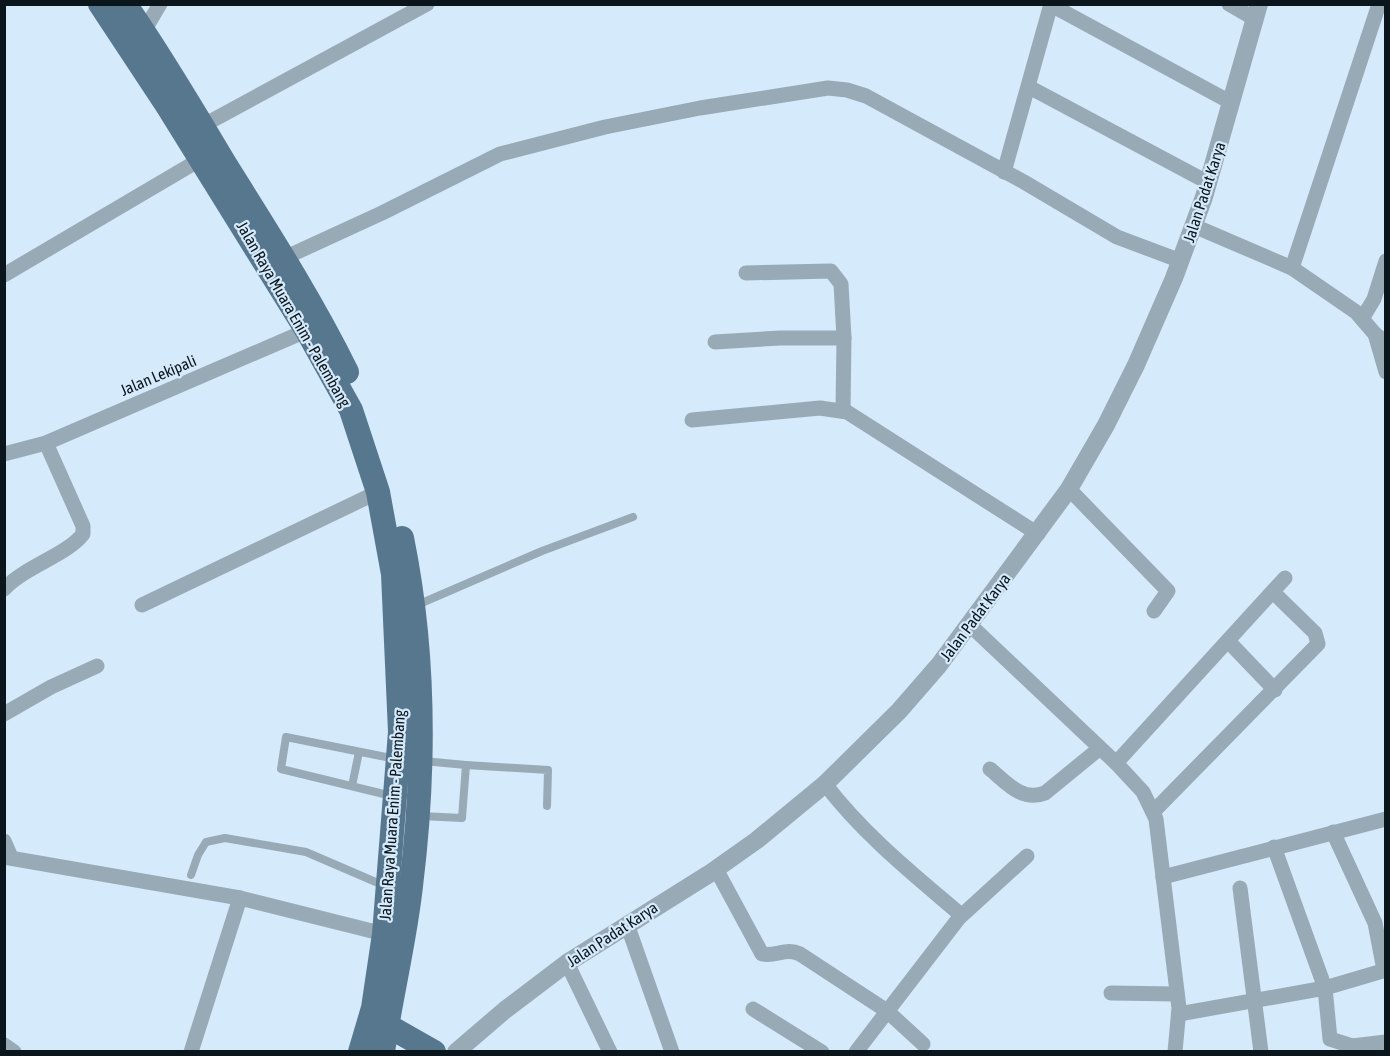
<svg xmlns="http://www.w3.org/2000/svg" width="1390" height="1056" viewBox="0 0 1390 1056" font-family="'Asap Condensed',sans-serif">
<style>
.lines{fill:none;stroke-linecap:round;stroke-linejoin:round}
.service{stroke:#99aab7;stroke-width:8}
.minor{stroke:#99aab7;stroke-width:15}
.tertiary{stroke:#99aab7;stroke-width:18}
.primary{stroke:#57778e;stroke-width:24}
.labels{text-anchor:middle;stroke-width:4.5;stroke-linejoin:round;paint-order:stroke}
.street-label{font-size:16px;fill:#0b151c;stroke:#d5eafa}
</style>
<rect width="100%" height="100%" fill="#d5eafa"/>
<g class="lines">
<g class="service">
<polyline points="417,605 542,551 633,517"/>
<polyline points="466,765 548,770 547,806"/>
<polyline points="352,786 359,752"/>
<polyline points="392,796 281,769 286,737 396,759"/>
<polyline points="421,816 462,818 466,765 423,761"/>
<polyline points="191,875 198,855 206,842 225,838 306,852 385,886"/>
</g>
<g class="minor">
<polyline points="1229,4 1255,19"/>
<polyline points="1051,5 1232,103"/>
<polyline points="144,31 160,4"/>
<polyline points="1029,87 1209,183"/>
<polyline points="202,126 427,4"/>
<polyline points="1004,172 1051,4"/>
<polyline points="1194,226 1292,268 1356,312 1375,334 1386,342"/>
<polyline points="284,258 382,213 500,154 605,127 700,108 828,88 847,90 866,96 1024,182 1117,237 1181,261"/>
<polyline points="1292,268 1379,4"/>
<polyline points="746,273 831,271 841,284 844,338"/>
<polyline points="4,275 201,159"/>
<polyline points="1362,319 1374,299 1386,261"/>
<polyline points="1375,334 1386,372"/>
<polyline points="715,342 780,338 844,338 843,410"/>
<polyline points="692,420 820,408 847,412 1038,534"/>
<polyline points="4,454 46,443 315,327"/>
<polyline points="1069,489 1168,591 1154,611"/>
<path d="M 4,589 C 26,566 67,555 83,534 L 83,526 L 46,443"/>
<polyline points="142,605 378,492"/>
<polyline points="969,624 1116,763 1143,792 1156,819 1179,1008 1175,1052"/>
<polyline points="1228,641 1275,690"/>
<polyline points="4,714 51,687 97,666"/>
<polyline points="1116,763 1285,578"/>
<path d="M 990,769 C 1007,783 1022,802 1045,793 L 1100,748"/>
<path d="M 825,784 C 864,835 913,874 961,915"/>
<polyline points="1154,811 1318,644 1315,633 1273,592"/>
<polyline points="1333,832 1375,923 1384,970"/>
<polyline points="4,841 11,857"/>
<polyline points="1274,847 1325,988 1330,1039 1352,1046 1386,1042"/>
<polyline points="4,857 240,898 384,934"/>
<path d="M 716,869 L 762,954 C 776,957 786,947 800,954 L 887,1011 L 923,1044"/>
<polyline points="1163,877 1386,819"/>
<polyline points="1240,888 1261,1052"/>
<polyline points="627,924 672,1052"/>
<polyline points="567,963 610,1052"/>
<polyline points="1111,993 1177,994"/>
<polyline points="753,1009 822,1052"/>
<polyline points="1179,1014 1325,988 1386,970"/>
<polyline points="4,1045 14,1052"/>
<polyline points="191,1052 240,898"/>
<polyline points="856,1052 959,918 1027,856"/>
</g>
<polyline class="tertiary" points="456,1052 505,1010 567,963 709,874 757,840 825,784 899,711 939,665 1069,489 1106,425 1136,365 1174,278 1204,197 1259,4"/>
<g class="primary">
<polyline points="100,4 168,107 307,331 351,410 378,492 393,574 400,732 384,934 373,1008 360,1052"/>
<path d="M 125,4 C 162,57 194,112 227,167 C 269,234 312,301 347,372"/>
<polyline points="376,1019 434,1052"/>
<path d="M 383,1052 C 391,996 405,941 411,886 C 425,772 425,651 402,538"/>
</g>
</g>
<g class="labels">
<g class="street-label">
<text transform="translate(1204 192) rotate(-72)" y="6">Jalan Padat Karya</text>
<text transform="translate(294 314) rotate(60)" y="6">Jalan Raya Muara Enim - Palembang</text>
<text transform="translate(158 375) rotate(-23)" y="6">Jalan Lekipali</text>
<text transform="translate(975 617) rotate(-53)" y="6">Jalan Padat Karya</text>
<text transform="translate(392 815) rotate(-86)" y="6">Jalan Raya Muara Enim - Palembang</text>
<text transform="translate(612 934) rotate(-33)" y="6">Jalan Padat Karya</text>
</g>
</g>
<rect width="1390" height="1056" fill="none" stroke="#0b151c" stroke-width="12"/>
</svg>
